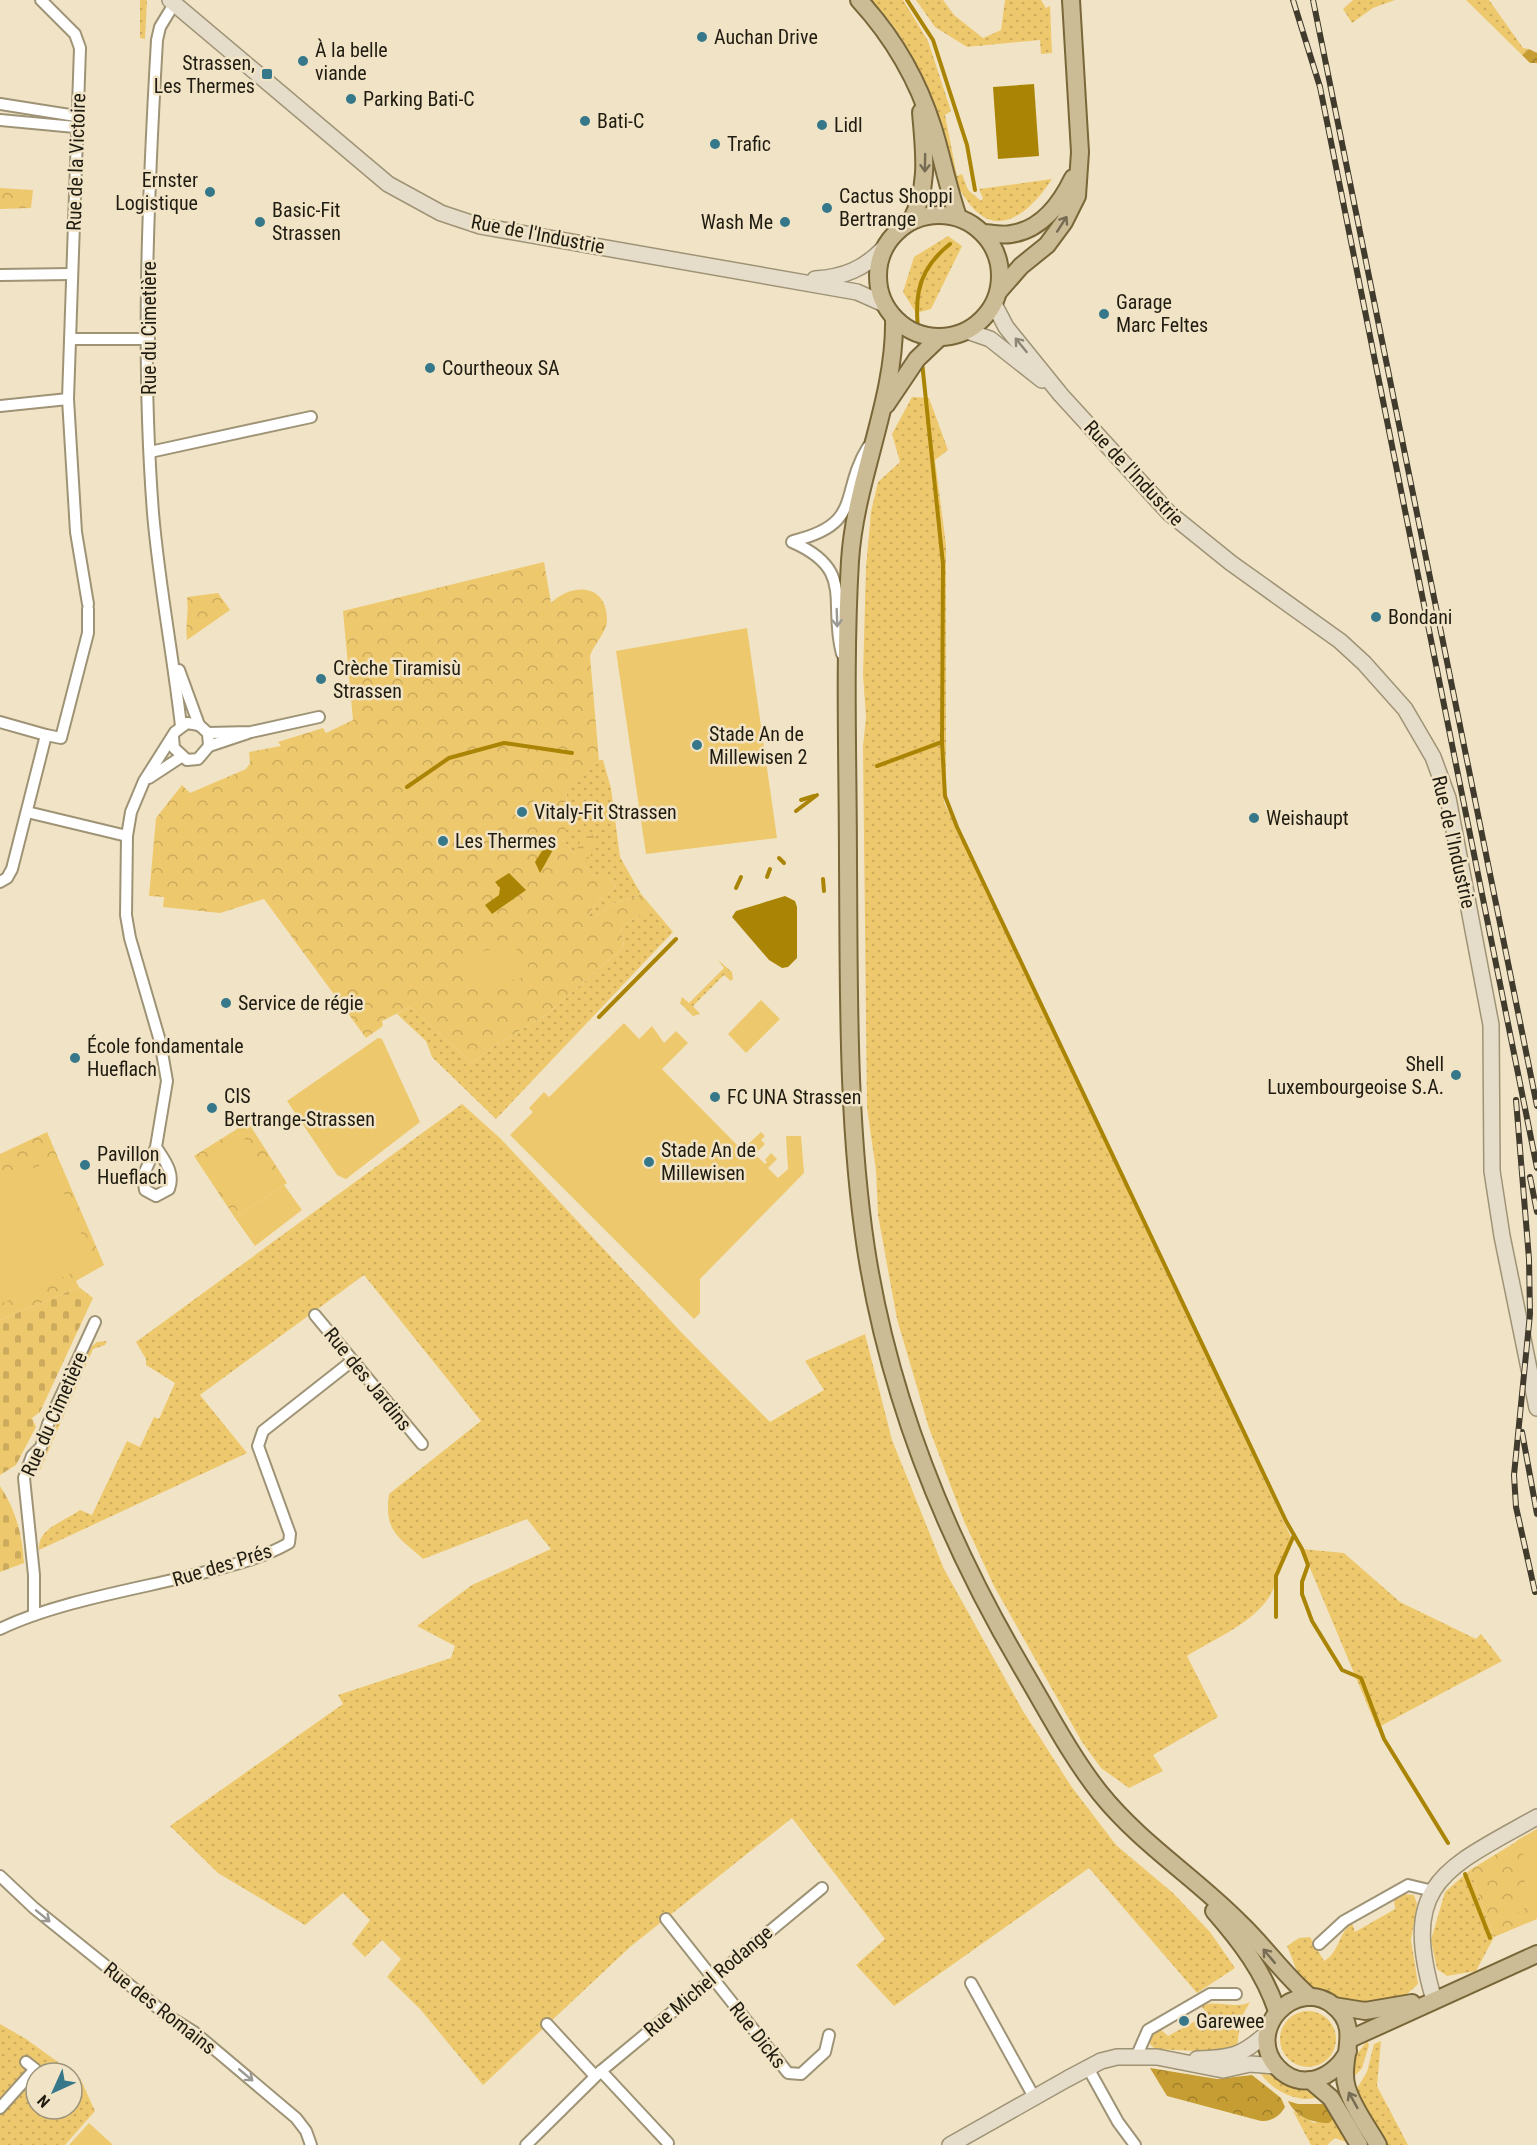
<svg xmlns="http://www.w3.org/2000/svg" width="1537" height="2145" viewBox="0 0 1537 2145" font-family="'Roboto Condensed',sans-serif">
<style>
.grass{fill:url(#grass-dots);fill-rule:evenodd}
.forest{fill:url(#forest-crowns)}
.wetland{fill:url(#wetland-marsh)}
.cemetery{fill:url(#cemetery-stones)}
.park{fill:url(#park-crowns)}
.pitch{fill:#eec86c}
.water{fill:#aa8405}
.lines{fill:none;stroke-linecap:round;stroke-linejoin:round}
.stream{stroke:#aa8405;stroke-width:4}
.street-casing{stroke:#9f9376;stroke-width:14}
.secondary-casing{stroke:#9f9376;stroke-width:18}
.primary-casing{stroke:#796739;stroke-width:20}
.street{stroke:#fff;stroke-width:10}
.secondary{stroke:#e5ddca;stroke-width:15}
.primary{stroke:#cbbc95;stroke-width:16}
.rail-casing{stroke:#403b2d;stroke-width:6}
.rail{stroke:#f1e4c6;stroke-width:4;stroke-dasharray:11;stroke-linecap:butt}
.oneway{stroke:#766c53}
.oneway2{stroke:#8c8677}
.oneway3{stroke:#9b9994}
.poi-dot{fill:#36788a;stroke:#f1e4c6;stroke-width:2}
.labels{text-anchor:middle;stroke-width:5;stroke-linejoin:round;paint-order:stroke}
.poi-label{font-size:20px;fill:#201c11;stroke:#f1e4c6;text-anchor:start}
.street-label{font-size:20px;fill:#201c11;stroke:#f1e4c6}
</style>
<defs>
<pattern id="grass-dots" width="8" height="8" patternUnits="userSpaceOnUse" patternTransform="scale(1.5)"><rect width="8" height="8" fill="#eec86c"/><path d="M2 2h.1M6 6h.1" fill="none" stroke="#ccab5d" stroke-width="1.8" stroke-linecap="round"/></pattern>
<pattern id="forest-crowns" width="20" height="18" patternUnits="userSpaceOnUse" patternTransform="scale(1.5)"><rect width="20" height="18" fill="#c59d33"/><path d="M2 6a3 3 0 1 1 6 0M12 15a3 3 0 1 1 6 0" fill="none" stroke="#a07f2a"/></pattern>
<pattern id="wetland-marsh" width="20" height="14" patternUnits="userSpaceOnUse" patternTransform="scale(1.5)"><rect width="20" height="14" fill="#eec86c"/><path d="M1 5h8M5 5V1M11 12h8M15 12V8" fill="none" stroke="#ccab5d"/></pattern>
<pattern id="cemetery-stones" width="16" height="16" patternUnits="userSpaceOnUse" patternTransform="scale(1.5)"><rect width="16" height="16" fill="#eec86c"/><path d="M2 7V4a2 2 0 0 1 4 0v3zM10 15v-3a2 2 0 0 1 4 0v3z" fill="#ccab5d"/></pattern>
<pattern id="park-crowns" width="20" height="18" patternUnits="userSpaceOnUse" patternTransform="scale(1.5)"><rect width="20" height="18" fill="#eec86c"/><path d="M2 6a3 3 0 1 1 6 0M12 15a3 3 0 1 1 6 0" fill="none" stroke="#ccab5d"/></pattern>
</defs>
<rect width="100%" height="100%" fill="#f1e4c6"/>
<g class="grass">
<polygon points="140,0 147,0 145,39 140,38"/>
<path d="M 871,0 L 903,0 L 928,41 L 951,111 L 945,115 L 957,176 L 962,174 L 968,190 L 981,201 L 983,198 L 979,189 L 1052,179 C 1027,217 991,245 961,191 L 955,191 C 938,121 924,53 871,0 Z"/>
<polygon points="916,0 943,0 954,15 983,38 1001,30 1005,0 1041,0 1046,8 1050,6 1052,53 1041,54 1040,40 967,47 935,27"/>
<polygon points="1353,0 1395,0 1373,8 1352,23 1343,9"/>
<polygon points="1466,0 1489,0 1523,48 1529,49 1522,55"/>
<polygon points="948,236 962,246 931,309 916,313 903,292 914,257"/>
<path d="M 912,397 L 929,398 L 948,450 L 935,460 L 946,545 L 946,793 L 944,802 L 1292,1539 C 1285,1555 1280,1571 1274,1587 C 1262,1620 1215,1638 1187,1656 L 1218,1717 L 1153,1755 L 1163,1771 L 1129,1788 L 1101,1768 L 1082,1742 L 994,1586 L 964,1521 L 929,1428 L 897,1319 L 878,1215 L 876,1171 L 867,1107 L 863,746 L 866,717 L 863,675 L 866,567 L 871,512 L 878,482 L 900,462 L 892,434 Z"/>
<path d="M 599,760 L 603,760 L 611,788 L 620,857 L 641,894 C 632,900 626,899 617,902 C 603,907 603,918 586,918 L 597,902 L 616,887 L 608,876 L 593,876 L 563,840 L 567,791 Z"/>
<polygon points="652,907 673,932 496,1119 432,1057 426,1041 397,1014 410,1007 472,1063 494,1046 546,1015 624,947 621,927"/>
<polygon points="718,960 732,972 733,979 731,981 724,975 693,1006 700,1014 693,1016 680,1003 682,997 689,1003 724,968"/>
<path d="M 462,1104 L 500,1138 L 681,1332 L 770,1422 L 824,1390 L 805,1361 L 865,1334 L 892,1440 L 944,1569 L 1023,1711 L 1071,1786 L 1116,1845 L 1173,1893 L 1210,1932 L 1235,1968 L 1197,1993 L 1089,1868 L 894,2006 L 856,1965 L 885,1939 L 792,1818 L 630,1947 L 483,2085 L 420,2009 L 387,1977 L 401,1959 L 382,1940 L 365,1957 L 352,1944 L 370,1920 L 343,1893 L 305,1925 L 218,1873 L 170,1826 L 343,1704 L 338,1695 L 451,1658 L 455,1646 L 417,1626 L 472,1585 L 551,1549 L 527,1519 L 423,1559 C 398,1536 384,1532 389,1494 L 481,1421 L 364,1275 L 200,1395 L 247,1453 L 39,1550 C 37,1528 64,1522 80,1510 L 92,1515 L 127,1441 L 140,1447 L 154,1417 L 159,1419 L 175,1383 L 146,1365 L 146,1359 L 136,1342 Z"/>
<polygon points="107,1341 105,1345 93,1349 40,1470 37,1467 91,1347 97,1342"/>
<polygon points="1302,1549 1344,1553 1400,1602 1476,1639 1481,1634 1502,1661 1377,1728"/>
<polygon points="1470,1870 1494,1937 1476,1971 1447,1976 1437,1969 1431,1940 1445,1892"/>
<path d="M 1404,1894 L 1414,1895 L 1417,1904 L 1411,1940 L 1418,1984 L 1406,1995 L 1363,2008 L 1351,2005 L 1336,1997 L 1313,1990 L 1299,1976 L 1287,1946 L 1299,1938 L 1310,1937 L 1324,1961 C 1339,1953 1339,1932 1352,1923 L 1355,1932 L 1395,1909 L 1394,1899 Z"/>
<path d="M 1250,2002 L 1241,2018 L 1237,2047 L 1216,2052 L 1155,2049 L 1149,2043 L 1150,2035 L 1160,2029 L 1168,2036 L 1208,2014 L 1201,2006 C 1218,1999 1234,2010 1250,2002 Z"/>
<circle cx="1308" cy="2039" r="28"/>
<path d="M 0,2024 L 26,2039 L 80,2078 L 95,2111 L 65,2145 L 0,2145 ZM 36,2073 L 72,2073 L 72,2109 L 36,2109 Z"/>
<polygon points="1367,2041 1369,2045 1362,2068 1352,2079 1354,2058"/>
<polygon points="1381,2041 1377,2086 1408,2145 1386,2145 1356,2090 1367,2072 1374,2044"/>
<path d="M 1258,2069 L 1292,2086 L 1321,2096 C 1299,2106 1268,2089 1258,2069 Z"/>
<polygon points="1293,2111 1314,2123 1335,2117 1354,2145 1335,2138 1327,2145 1311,2145"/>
</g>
<g class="forest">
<polygon points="1529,49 1537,53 1537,63 1530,63 1522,55"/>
<path d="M 1150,2068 L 1217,2079 L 1252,2075 L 1281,2098 L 1285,2107 C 1279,2117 1272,2121 1261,2121 L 1167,2096 Z"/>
<path d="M 1288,2101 L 1298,2104 L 1329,2104 L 1335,2117 L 1329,2123 C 1311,2123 1296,2117 1288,2101 Z"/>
</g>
<path class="wetland" d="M 589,831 C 601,842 592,855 583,865 L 575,855 L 583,834 Z"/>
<g class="cemetery">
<polygon points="79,1287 93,1298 40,1412 32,1418 36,1427 16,1465 0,1475 0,1320"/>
<path d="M 0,1486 C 16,1511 22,1533 24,1563 L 0,1572 Z"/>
</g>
<g class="park">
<polygon points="0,188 33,190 31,208 0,209"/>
<path d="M 544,562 L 551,603 C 571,583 606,583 607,618 C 608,632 594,643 590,656 L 599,760 L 567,792 C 565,808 568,824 563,840 L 593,876 L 608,876 L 616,887 L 597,902 L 586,918 C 603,918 603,907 617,902 C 626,899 632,900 641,894 L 652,907 L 621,927 L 624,947 L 546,1015 L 494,1046 L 472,1063 L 410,1007 L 382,1021 L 383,1026 L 366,1038 L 264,899 L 220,913 L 163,907 L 164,897 L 149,896 L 156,818 L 182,785 L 190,793 L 246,769 L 250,763 L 249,752 L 281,746 L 278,742 L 323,728 L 326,733 L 353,720 L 343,611 Z"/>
<path d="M 218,593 L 230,610 L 187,640 C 185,624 189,613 187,597 Z"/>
<polygon points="248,1122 287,1183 235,1218 194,1156"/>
<polygon points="47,1132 104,1265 76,1281 79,1287 0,1320 0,1154"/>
<polygon points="1537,1829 1537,1919 1494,1937 1470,1870"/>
</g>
<g class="pitch">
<polygon points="747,628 777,838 646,854 616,651"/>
<polygon points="513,944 533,974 498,985 471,988 459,957"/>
<polygon points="761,1000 780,1019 746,1053 728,1034"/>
<polygon points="624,1023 639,1039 652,1026 664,1043 676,1031 688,1043 662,1069 742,1150 761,1132 765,1136 761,1140 765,1144 755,1154 765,1164 767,1162 765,1160 771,1153 777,1159 768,1168 778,1178 788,1169 786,1136 801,1136 804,1173 700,1279 700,1313 694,1319 510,1135 533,1112 529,1108 544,1092 549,1097"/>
<polygon points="378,1038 382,1039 420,1122 346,1179 337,1175 287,1101"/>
<polygon points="242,1135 275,1186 238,1210 205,1159"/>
<polygon points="50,1161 94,1264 0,1304 0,1182"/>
<polygon points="284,1185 302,1210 255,1246 235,1218"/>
<polygon points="1537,1829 1537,1901 1516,1913 1512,1905 1531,1870 1516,1841"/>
<polygon points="89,2123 113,2145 69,2145"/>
</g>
<g class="water">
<polygon points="1034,84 1039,156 998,159 993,87"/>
<polygon points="547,843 554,848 540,873 535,862"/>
<polygon points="509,873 526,890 492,914 485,905 499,895 500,888 495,882"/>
<polygon points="785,896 795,901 797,907 797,958 788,967 782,968 769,960 732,917 736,911"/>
</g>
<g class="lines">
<g class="stream">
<polyline points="907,0 933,40 967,145 975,190"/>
<path d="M 920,348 C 915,304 912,274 950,244"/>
<polyline points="922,362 943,564 942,742 945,796 957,827 1286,1521 1302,1549 1308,1565 1302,1582 1302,1594 1312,1621 1342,1670 1361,1678 1384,1739 1448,1843"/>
<polyline points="877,766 942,742"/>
<polyline points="407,787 449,758 504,743 572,753"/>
<polyline points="801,800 814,796"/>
<polyline points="796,811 817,795"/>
<polyline points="779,858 784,863"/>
<polyline points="767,877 770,869"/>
<polyline points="823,879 824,891"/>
<polyline points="736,888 741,877"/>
<polyline points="599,1017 676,939"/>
<polyline points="1276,1617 1276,1576 1294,1535"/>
<polyline points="1465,1874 1490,1938"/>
</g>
<defs>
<g id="street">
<polyline points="41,0 75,34 80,48 68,399 76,532 88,604"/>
<path d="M 174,4 L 160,27 L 157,40 C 148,197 141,356 153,513 C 159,584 173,655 181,726"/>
<polyline points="0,104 76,116"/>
<polyline points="0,120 75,127"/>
<polyline points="0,275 72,274"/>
<polyline points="70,339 149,339"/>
<polyline points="0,406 68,399"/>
<polyline points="150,452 311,417"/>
<path d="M 793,541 C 864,524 839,494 868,447"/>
<path d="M 792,542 C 856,570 828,601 842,654"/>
<polyline points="0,722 46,735"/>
<polyline points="208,733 251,732 319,717"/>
<polyline points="173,737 174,748 187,760 198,759 209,746 208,733 199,725 179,670"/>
<polyline points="209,746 248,733"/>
<polyline points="149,778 181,757"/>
<polyline points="27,812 127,836"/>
<polyline points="0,882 7,878 12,869 46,735 61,738 88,633 88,609"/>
<path d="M 156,1147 C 165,1161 175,1173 169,1189 L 156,1196 L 145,1190 L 143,1176 L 156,1147 L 167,1081 L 160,1041 L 130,938 L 126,915 L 127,836 L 131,812 L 144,781 L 175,732 L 187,723 L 199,725"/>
<polyline points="315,1315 422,1444"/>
<polyline points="34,1615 34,1575 24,1478 32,1456 41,1447 48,1424 95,1322"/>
<path d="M 0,1629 C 56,1602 137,1589 198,1574 C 229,1566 261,1559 289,1543 L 290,1534 L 258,1446 L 263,1431 L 352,1361"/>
<polyline points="0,1876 34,1908 168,2016 194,2032 296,2118 306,2131 311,2145"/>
<polyline points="666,1919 788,2073 801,2074 825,2052 829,2035"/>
<polyline points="1319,1944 1344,1921 1408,1885 1433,1891"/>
<polyline points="971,1983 1034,2097"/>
<polyline points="547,2024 595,2076"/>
<polyline points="1137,2055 1148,2030 1210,1994 1236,1994"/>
<polyline points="1088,2068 1118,2122 1135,2145"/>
<polyline points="601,2071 668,2143"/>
<polyline points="0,2108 35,2069 26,2062"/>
<polyline points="526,2145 601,2071 822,1888"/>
</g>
<g id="secondary">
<polyline points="170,0 388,184 441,213 480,226 857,292 884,304"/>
<path d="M 815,279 C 844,277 864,269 884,248"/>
<polyline points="994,304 1006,327 1061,395 1169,513 1231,563 1340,641 1364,663 1405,709 1433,757 1448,798 1491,1025 1492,1171 1502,1236 1537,1408"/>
<polyline points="967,331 990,339 1042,380"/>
<path d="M 1434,2000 C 1399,1882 1445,1869 1537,1817"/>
<path d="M 1197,2059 C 1231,2058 1242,2056 1267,2033"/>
<polyline points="950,2145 1067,2079 1101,2061 1117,2057 1157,2057 1223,2070 1250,2064 1277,2066"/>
</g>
<g id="primary">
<path d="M 859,0 C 893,37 918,80 933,128 C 942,157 948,188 958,217"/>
<circle cx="939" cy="276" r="61"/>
<path d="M 911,221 C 930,186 924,150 921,112"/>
<path d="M 983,233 C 992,233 1003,236 1011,234 C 1041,230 1061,203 1073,178"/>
<polyline points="1000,290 1021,266 1047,245 1064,222 1077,196 1080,152 1071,0"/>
<path d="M 894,318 C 896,399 855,479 850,561 C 844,662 848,764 848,864 C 849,993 847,1122 866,1249 C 889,1398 946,1539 1022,1668 C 1047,1710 1070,1755 1100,1793 C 1141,1844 1196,1878 1241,1924 C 1266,1948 1284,1975 1310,1997"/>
<polyline points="886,405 917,359 939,338"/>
<path d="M 1214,1911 C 1241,1942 1264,1972 1277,2011"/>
<polyline points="1334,2006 1365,2011 1412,2003"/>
<polyline points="1350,2039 1537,1954"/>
<path d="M 1348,2051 C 1335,2078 1301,2093 1277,2067 C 1244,2030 1296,1975 1334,2006 C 1363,2029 1338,2060 1347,2088 C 1353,2108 1368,2127 1378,2145"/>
<polyline points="1310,2080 1331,2098 1359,2145"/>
</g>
</defs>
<use href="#street" class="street-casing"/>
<use href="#secondary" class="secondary-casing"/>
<use href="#primary" class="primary-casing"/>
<use href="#street" class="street"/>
<use href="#secondary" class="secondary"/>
<use href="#primary" class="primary"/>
<defs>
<g id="rail">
<polyline points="1293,0 1320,87 1537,1168"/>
<polyline points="1313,0 1537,1106"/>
<polyline points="1516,1100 1529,1259 1530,1314 1514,1475 1516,1507 1535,1592"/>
<polyline points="1530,1177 1537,1212"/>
<polyline points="1522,1432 1537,1514"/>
</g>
</defs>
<use href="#rail" class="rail-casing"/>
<use href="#rail" class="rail"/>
</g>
<defs><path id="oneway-shaft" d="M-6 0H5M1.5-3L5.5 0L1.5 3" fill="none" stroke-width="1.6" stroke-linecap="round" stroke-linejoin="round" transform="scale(1.5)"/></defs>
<g class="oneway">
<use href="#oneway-shaft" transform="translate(925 163) rotate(91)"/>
<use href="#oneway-shaft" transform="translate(1062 224) rotate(-57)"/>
<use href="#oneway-shaft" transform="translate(1269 1956) rotate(-130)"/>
<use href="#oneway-shaft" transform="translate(1353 2100) rotate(-119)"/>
</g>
<use class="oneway2" href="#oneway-shaft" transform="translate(1021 345) rotate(-129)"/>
<g class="oneway3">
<use href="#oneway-shaft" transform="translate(837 618) rotate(88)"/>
<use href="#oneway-shaft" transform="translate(43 1916) rotate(39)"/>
<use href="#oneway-shaft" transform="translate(246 2075) rotate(40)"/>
</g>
<g class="poi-dot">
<circle cx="702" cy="37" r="6"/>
<circle cx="303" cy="61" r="6"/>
<rect x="261" y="68" width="12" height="12" rx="3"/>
<circle cx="351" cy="99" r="6"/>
<circle cx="585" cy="121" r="6"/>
<circle cx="822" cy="125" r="6"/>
<circle cx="715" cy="144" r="6"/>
<circle cx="210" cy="192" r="6"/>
<circle cx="827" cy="208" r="6"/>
<circle cx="260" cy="222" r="6"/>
<circle cx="785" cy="222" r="6"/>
<circle cx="1104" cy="314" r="6"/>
<circle cx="430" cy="368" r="6"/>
<circle cx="1376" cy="617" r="6"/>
<circle cx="321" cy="679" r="6"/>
<circle cx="697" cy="745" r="6"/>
<circle cx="522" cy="812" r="6"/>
<circle cx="1254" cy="818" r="6"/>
<circle cx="443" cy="841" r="6"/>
<circle cx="226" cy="1003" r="6"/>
<circle cx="75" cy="1058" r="6"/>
<circle cx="1456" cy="1075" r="6"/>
<circle cx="715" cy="1097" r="6"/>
<circle cx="212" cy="1108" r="6"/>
<circle cx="649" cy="1162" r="6"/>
<circle cx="85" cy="1165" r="6"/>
<circle cx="1184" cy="2021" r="6"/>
</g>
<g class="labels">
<g class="poi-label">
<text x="714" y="44">Auchan Drive</text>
<text x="315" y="57">À la belle<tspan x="315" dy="23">viande</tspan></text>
<text x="255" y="70" text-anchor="end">Strassen,<tspan x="255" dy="23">Les Thermes</tspan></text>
<text x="363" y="106">Parking Bati-C</text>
<text x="597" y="128">Bati-C</text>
<text x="834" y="132">Lidl</text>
<text x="727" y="151">Trafic</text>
<text x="198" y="187" text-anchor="end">Ernster<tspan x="198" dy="23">Logistique</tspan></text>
<text x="839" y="203">Cactus Shoppi<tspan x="839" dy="23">Bertrange</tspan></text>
<text x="272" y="217">Basic-Fit<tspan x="272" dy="23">Strassen</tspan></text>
<text x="773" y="229" text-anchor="end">Wash Me</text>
<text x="1116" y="309">Garage<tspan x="1116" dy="23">Marc Feltes</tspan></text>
<text x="442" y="375">Courtheoux SA</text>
<text x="1388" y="624">Bondani</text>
<text x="333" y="675">Crèche Tiramisù<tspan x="333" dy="23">Strassen</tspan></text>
<text x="709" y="741">Stade An de<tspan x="709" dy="23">Millewisen 2</tspan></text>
<text x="534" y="819">Vitaly-Fit Strassen</text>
<text x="1266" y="825">Weishaupt</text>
<text x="455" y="848">Les Thermes</text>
<text x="238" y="1010">Service de régie</text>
<text x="87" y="1053">École fondamentale<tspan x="87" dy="23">Hueflach</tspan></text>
<text x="1444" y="1071" text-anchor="end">Shell<tspan x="1444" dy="23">Luxembourgeoise S.A.</tspan></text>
<text x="224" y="1103">CIS<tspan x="224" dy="23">Bertrange-Strassen</tspan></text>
<text x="727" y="1104">FC UNA Strassen</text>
<text x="661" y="1157">Stade An de<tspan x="661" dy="23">Millewisen</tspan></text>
<text x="97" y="1161">Pavillon<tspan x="97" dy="23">Hueflach</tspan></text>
<text x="1196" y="2028">Garewee</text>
</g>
<g class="street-label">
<text transform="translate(76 162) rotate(-88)" y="7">Rue de la Victoire</text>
<text transform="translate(538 234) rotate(11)" y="7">Rue de l'Industrie</text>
<text transform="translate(149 328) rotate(-90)" y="7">Rue du Cimetière</text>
<text transform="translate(1134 473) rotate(47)" y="7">Rue de l'Industrie</text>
<text transform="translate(1454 842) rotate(77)" y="7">Rue de l'Industrie</text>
<text transform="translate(368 1379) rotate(51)" y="7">Rue des Jardins</text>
<text transform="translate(54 1414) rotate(-66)" y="7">Rue du Cimetière</text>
<text transform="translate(222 1565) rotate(-17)" y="7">Rue des Prés</text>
<text transform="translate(708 1981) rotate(-40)" y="7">Rue Michel Rodange</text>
<text transform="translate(160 2008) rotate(38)" y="7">Rue des Romains</text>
<text transform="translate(758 2035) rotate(52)" y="7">Rue Dicks</text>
</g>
</g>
<g transform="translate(54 2091) rotate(225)"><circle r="28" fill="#f1e4c6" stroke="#9d947e" stroke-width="1.5"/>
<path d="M0-4.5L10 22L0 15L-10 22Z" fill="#36788a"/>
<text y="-9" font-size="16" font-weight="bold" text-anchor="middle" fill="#201c11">N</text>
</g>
</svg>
